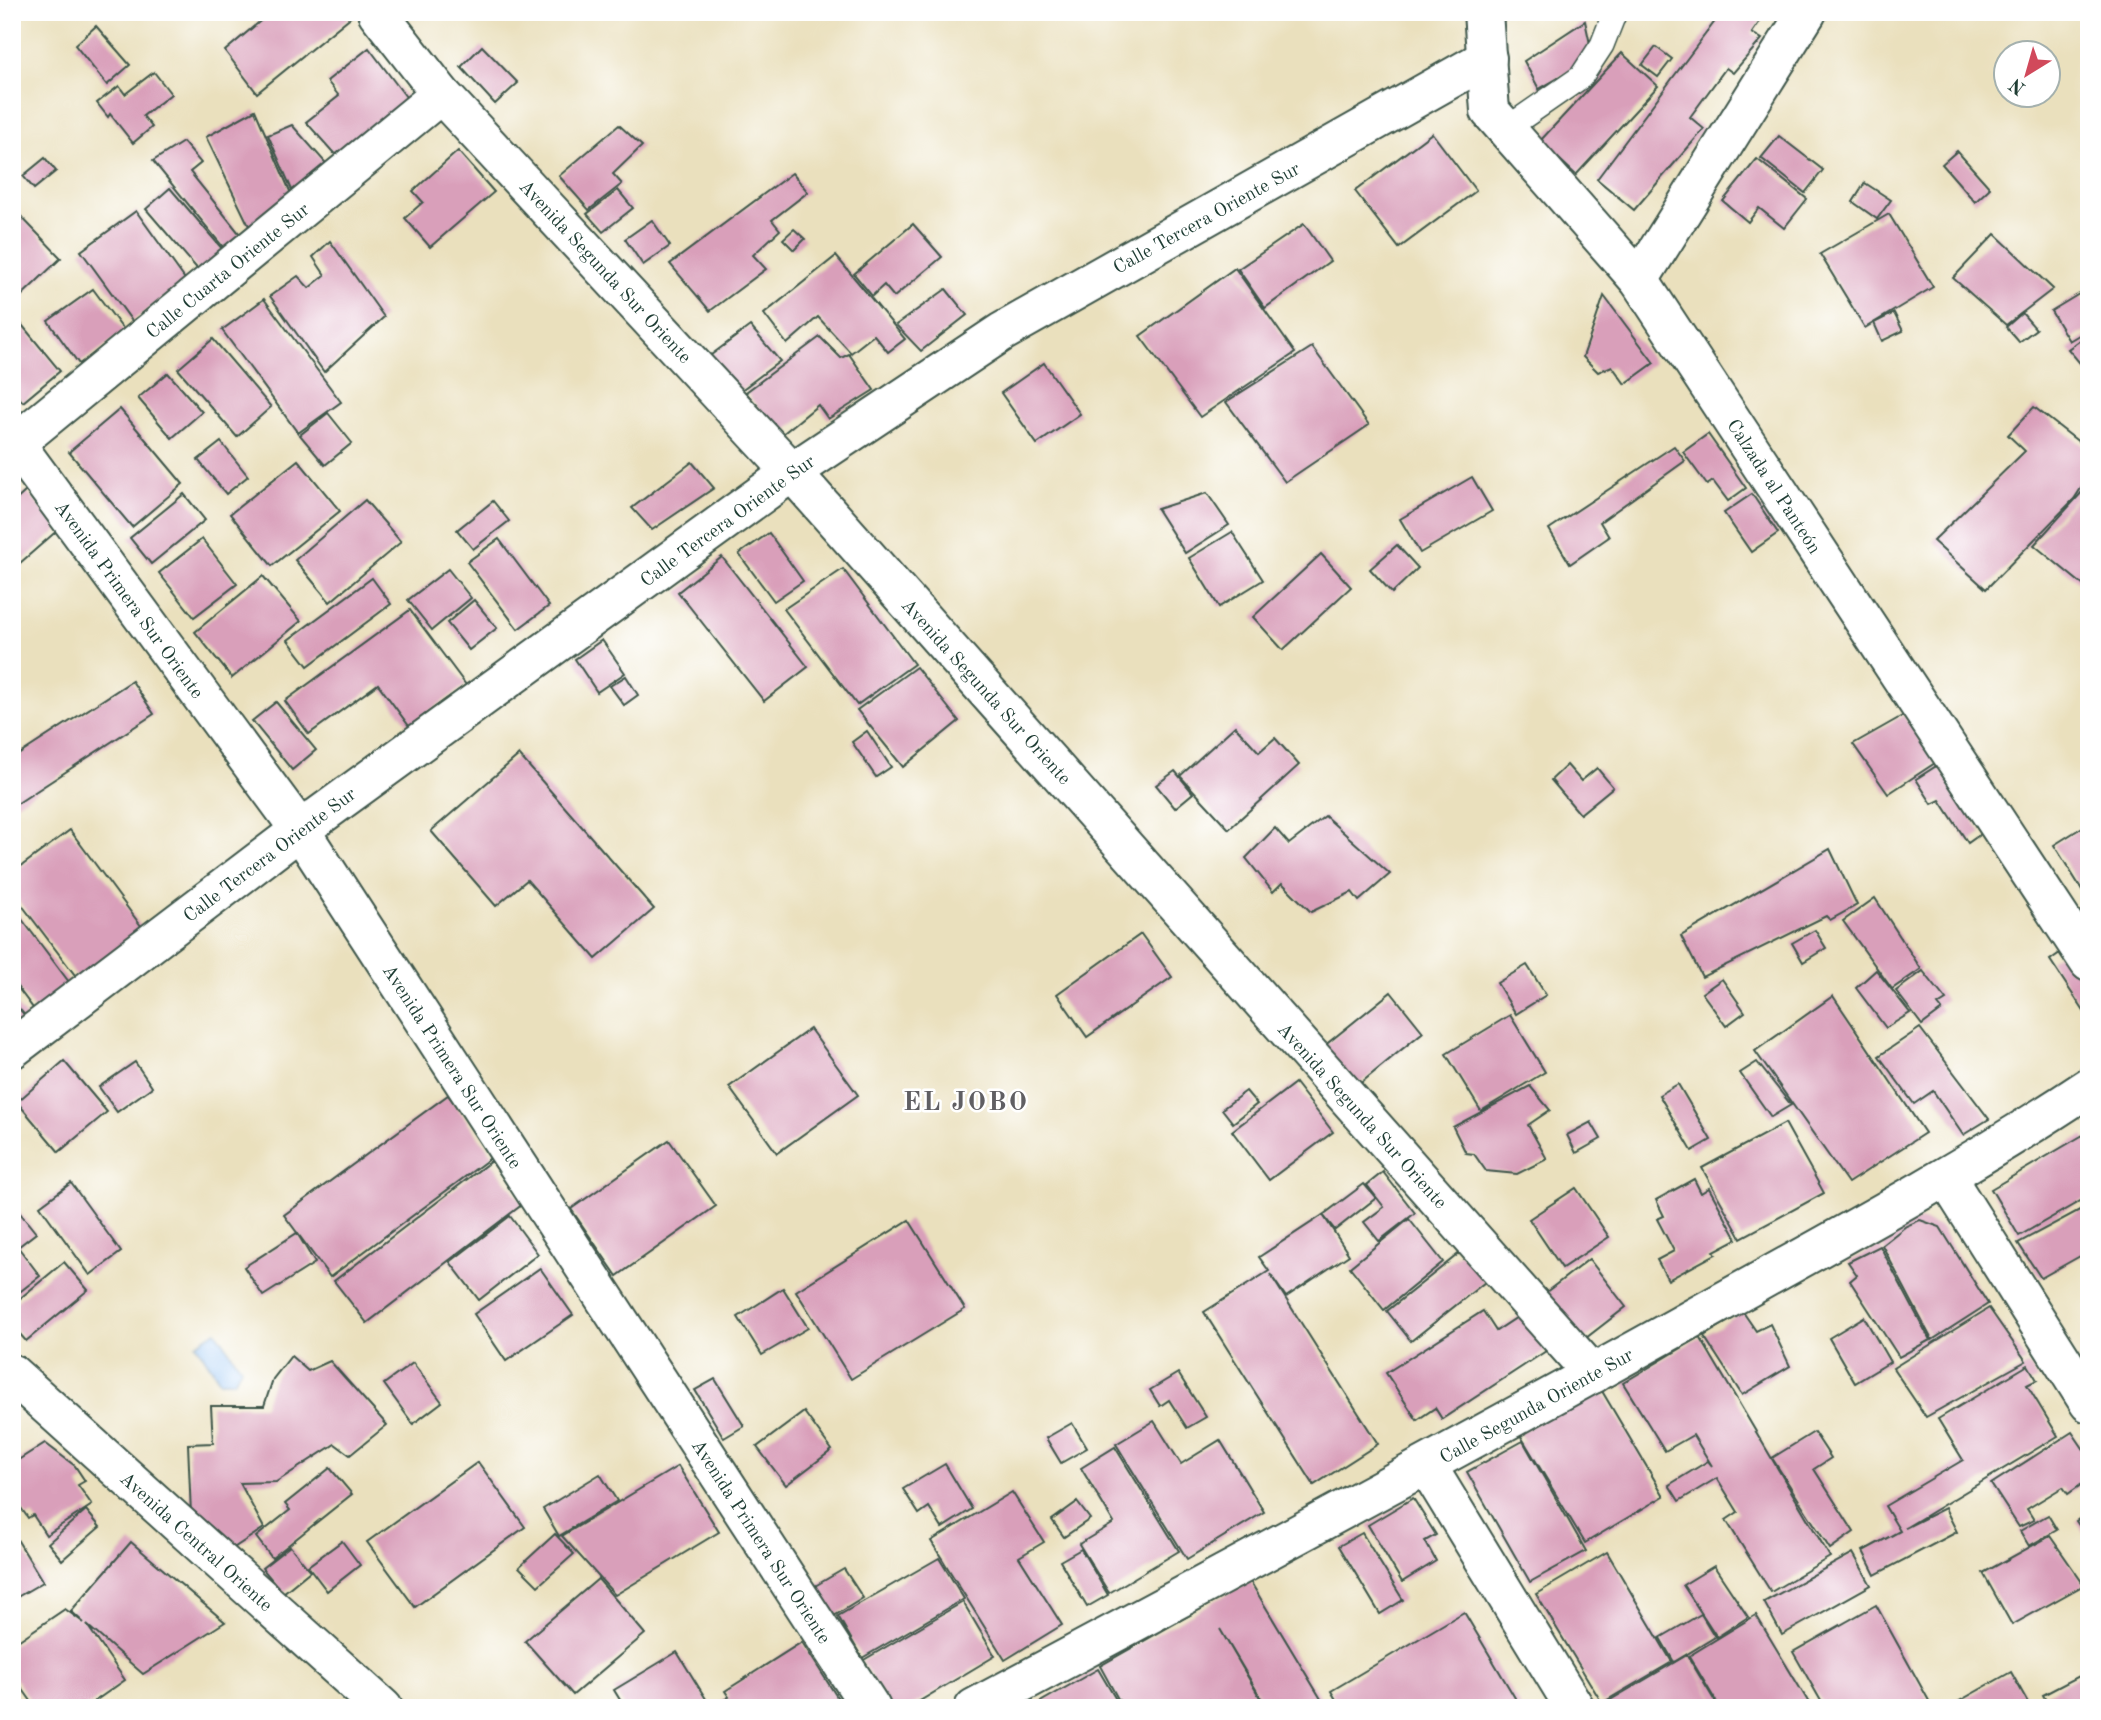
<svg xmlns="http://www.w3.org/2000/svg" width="2101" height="1720" viewBox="0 0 2101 1720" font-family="'Old Standard TT',serif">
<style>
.water{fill:#82b8f1;stroke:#507a92;stroke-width:2}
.building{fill:#d99fba}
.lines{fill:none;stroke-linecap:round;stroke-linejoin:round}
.lane-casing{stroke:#3d5549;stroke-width:26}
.street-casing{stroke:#3d5549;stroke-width:42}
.secondary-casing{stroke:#3d5549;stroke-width:42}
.lane{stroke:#fff;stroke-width:23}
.street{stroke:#fff;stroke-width:38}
.secondary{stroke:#fff;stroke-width:38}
.labels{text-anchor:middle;stroke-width:5;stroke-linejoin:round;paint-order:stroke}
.street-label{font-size:19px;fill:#1f3d34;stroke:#fff}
.district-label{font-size:26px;font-weight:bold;letter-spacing:2px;fill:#605f63;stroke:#fff}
</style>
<rect width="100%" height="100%" fill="#fff"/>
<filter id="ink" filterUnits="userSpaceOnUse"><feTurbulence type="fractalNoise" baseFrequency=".0143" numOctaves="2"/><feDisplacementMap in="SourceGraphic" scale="14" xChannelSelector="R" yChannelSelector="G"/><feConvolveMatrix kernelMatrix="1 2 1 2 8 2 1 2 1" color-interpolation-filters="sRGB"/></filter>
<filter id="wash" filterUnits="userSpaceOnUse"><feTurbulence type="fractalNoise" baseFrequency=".00686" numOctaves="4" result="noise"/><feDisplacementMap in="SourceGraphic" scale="28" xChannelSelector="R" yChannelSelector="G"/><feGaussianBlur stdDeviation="1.57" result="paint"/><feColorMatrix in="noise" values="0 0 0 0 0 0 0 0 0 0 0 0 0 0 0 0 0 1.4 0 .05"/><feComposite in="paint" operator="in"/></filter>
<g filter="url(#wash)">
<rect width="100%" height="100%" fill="#eae0bd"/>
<polygon class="water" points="216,1331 241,1368 234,1381 220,1381 196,1344"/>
<g id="blocks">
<g class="building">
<polygon points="271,12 351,12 353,15 257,93 225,51"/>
<polygon points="1722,12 1752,12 1761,20 1752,33 1762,39 1733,73 1726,68 1690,117 1704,129 1634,210 1597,179"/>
<polygon points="1585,21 1593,58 1539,89 1524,61"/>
<polygon points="96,26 130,65 107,85 75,45"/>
<polygon points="482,46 518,83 495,104 461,67"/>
<polygon points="1656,47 1672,59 1658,77 1642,65"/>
<polygon points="369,48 409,101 340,160 306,122 339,96 327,81"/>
<polygon points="1622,53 1658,86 1576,175 1540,141"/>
<polygon points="154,72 171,94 143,116 152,127 133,143 110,114 108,117 97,103 119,86 125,94"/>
<polygon points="255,110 292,196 249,226 206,137"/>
<polygon points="292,125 332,170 295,197 268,135"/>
<polygon points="619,125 642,146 613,174 622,184 589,210 559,176"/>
<polygon points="1432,133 1476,191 1399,248 1355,191"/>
<polygon points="1779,136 1823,170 1805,193 1761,158"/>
<polygon points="183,142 201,163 190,172 243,238 227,252 153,161"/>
<polygon points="458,151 494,192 430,247 405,218 423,202 413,191"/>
<polygon points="1957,151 1990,188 1975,202 1942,164"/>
<polygon points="45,158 56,171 34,189 23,176"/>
<polygon points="1757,159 1807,199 1784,228 1759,208 1748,222 1723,201"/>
<polygon points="792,173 808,192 772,220 780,230 753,255 766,269 710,311 670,264"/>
<polygon points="1865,183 1891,200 1877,219 1853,202"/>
<polygon points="170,188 224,251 200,272 146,209"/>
<polygon points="618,190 633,208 603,232 587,214"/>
<polygon points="12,207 61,258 17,300 12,295"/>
<polygon points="136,211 187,282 132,321 81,251"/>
<polygon points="1889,214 1933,287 1865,328 1820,254"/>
<polygon points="652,220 670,246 643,265 625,239"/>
<polygon points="913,224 942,257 894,297 884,285 872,296 854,274"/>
<polygon points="1304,224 1330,261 1265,308 1238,269"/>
<polygon points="794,229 805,239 794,250 783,239"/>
<polygon points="1995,234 2053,289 2006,325 1953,278"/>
<polygon points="330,241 384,317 324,372 270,296 298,276 309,288 325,275 313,257"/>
<polygon points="836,256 905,339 888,352 874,335 851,353 818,317 787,344 764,314"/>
<polygon points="1235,268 1295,353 1200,417 1140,336"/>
<polygon points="93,289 125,332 79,364 48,321"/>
<polygon points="946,289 967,315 921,351 896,325"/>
<polygon points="2079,294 2089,309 2089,329 2069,341 2051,311"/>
<polygon points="1604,296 1654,363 1625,384 1612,366 1598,372 1583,357"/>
<polygon points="264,299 341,402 298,433 222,330"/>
<polygon points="1894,313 1903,331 1882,341 1874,323"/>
<polygon points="2022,313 2036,329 2019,342 2006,327"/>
<polygon points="22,325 60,371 23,402 12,390 12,333"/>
<polygon points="750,326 780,361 732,397 703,361"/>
<polygon points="2089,334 2089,374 2068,349"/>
<polygon points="820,337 841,358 849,354 874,390 828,419 818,405 780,436 746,392"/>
<polygon points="213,339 271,407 237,437 178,369"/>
<polygon points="1312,347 1369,425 1285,482 1226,402"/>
<polygon points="1044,363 1080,414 1037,444 1001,393"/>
<polygon points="168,373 202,412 172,438 138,398"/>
<polygon points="2034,407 2089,450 2089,476 2074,499 1986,589 1933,541 2025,451 2008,435"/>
<polygon points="120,409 183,484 132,527 69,452"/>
<polygon points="328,413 352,443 325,465 300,435"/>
<polygon points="1708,434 1746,488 1728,501 1713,481 1707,485 1683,452"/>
<polygon points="221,442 248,476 226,494 198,460"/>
<polygon points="1674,446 1685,461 1600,522 1609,537 1570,564 1549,529"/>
<polygon points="298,460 340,511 272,566 230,514"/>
<polygon points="692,462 714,488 652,530 632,508"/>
<polygon points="1472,477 1492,511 1420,553 1400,519"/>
<polygon points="2084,490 2089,495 2089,578 2083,585 2034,545"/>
<polygon points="26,491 59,529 12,570 12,504"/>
<polygon points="1207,493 1229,525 1185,553 1157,509"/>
<polygon points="184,494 205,520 151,564 130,538"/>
<polygon points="1752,494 1778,533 1751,552 1724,513"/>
<polygon points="365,500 401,542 330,602 295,560"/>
<polygon points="493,501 509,521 473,549 457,530"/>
<polygon points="1232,532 1263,580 1219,607 1189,558"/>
<polygon points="769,533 803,581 774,601 739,554"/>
<polygon points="202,539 237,584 194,617 159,573"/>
<polygon points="499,539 549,606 518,629 467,562"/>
<polygon points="1397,545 1418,568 1392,593 1370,569"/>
<polygon points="1321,554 1351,587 1283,650 1253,617"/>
<polygon points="722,557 808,667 764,701 678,592"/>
<polygon points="448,569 471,598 432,630 408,600"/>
<polygon points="843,569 914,664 857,705 784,609"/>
<polygon points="263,576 301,621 232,678 195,632"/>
<polygon points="372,578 391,604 308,666 288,640"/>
<polygon points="474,600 497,628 469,650 447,623"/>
<polygon points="410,610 466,685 409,726 378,684 309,734 285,701"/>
<polygon points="602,640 625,673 597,692 575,659"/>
<polygon points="916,667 959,721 903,767 857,710"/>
<polygon points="626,676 638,695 624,705 610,686"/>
<polygon points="132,681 154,714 12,807 12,759"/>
<polygon points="276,702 316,750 292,770 252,721"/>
<polygon points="1904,715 1935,763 1888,794 1853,744"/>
<polygon points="1235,726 1259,752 1275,738 1299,765 1229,829 1180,776"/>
<polygon points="867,731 891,767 876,777 852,742"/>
<polygon points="519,755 654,909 596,959 527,880 496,906 431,831"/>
<polygon points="1567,765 1581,781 1597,768 1613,787 1580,814 1551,780"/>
<polygon points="1938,765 1982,833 1968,843 1940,800 1932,804 1916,779"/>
<polygon points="1175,771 1193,793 1175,808 1156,785"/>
<polygon points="1325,816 1390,874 1359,901 1352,892 1311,912 1282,883 1273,892 1246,858 1275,828 1289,844"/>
<polygon points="2089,823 2089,901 2054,845"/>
<polygon points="70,830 144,930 78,979 12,892 12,873"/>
<polygon points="1830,849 1857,905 1830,920 1826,916 1702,977 1681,936"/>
<polygon points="1875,898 1921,969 1892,989 1843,921"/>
<polygon points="12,906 72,986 36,1012 12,980"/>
<polygon points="1815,930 1826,948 1803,962 1792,943"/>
<polygon points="1141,934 1172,977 1087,1037 1057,994"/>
<polygon points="2071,945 2089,972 2089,1019 2050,960"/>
<polygon points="1527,965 1546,995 1516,1014 1497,983"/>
<polygon points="1876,970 1910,1013 1886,1028 1856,988"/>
<polygon points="1923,971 1946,1000 1938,1005 1942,1010 1922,1025 1896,991"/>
<polygon points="1722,979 1745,1012 1726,1026 1702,993"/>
<polygon points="1391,992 1423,1032 1351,1091 1318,1051"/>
<polygon points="1833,996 1925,1133 1848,1183 1755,1051"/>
<polygon points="12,1000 27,1018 12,1030"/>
<polygon points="1510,1015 1545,1072 1481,1111 1446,1054"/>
<polygon points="1920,1028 1989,1119 1963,1135 1933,1091 1914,1104 1879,1056"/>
<polygon points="810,1029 858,1095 777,1153 729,1087"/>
<polygon points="64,1061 107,1112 59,1152 17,1102"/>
<polygon points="135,1062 152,1087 117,1112 99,1087"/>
<polygon points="1757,1062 1791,1105 1771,1117 1740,1073"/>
<polygon points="1295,1083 1333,1132 1269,1180 1232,1131"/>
<polygon points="1678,1084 1711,1140 1692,1151 1659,1095"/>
<polygon points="1530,1086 1550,1110 1528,1125 1547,1159 1517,1174 1486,1171 1474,1154 1466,1153 1453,1127"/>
<polygon points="1246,1091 1257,1104 1233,1123 1222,1109"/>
<polygon points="448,1095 493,1156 330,1277 284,1215"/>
<polygon points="1591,1122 1601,1139 1576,1153 1567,1135"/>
<polygon points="1785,1123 1824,1193 1741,1238 1702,1168"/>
<polygon points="2083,1135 2089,1145 2089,1196 2019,1236 1991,1189"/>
<polygon points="669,1140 716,1206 617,1276 571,1209"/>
<polygon points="491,1161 523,1204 367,1323 334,1281"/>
<polygon points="1383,1172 1415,1213 1379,1241 1364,1222 1384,1207 1367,1185"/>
<polygon points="1694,1179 1701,1193 1709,1188 1737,1239 1714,1251 1716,1254 1668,1280 1657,1260 1674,1251 1657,1219 1664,1216 1656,1200"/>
<polygon points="71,1183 121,1252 90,1275 40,1206"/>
<polygon points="1364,1184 1376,1198 1335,1230 1323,1215"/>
<polygon points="1576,1188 1609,1237 1562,1268 1529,1219"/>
<polygon points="12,1203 36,1233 18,1247 40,1276 12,1298"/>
<polygon points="2089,1205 2089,1251 2041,1278 2018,1243"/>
<polygon points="1323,1215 1349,1255 1286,1297 1270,1274 1378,1444 1314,1485 1204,1312 1269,1271 1259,1257"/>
<polygon points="510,1216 538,1254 479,1300 450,1262"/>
<polygon points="1409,1219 1443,1262 1384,1310 1350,1267"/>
<polygon points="909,1220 965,1309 851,1379 796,1291"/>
<polygon points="1920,1220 1940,1227 1988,1304 1932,1340 1882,1245 1906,1226"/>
<polygon points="297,1233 315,1263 263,1296 244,1267"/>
<polygon points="1880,1246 1930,1340 1899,1357 1850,1281 1857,1275 1848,1262"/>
<polygon points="1461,1252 1485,1282 1411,1341 1387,1311"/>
<polygon points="1589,1259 1626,1307 1582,1341 1545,1293"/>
<polygon points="64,1262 88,1290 26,1341 12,1325 12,1305"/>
<polygon points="540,1268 573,1315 506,1361 474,1314"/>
<polygon points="783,1288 808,1328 762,1355 738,1317"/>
<polygon points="1989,1308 2026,1361 1926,1417 1893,1368"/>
<polygon points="1483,1311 1496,1331 1522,1314 1546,1351 1442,1419 1435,1408 1417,1420 1386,1373"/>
<polygon points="1743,1312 1756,1331 1770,1324 1790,1366 1742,1395 1704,1336"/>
<polygon points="1864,1317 1890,1362 1855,1383 1829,1338"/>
<polygon points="1700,1337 1830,1557 1771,1592 1726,1520 1738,1512 1717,1478 1679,1501 1669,1485 1708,1461 1712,1466 1693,1435 1665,1451 1623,1383"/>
<polygon points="291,1356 308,1371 330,1361 387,1425 350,1455 335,1444 276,1482 240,1483 264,1528 232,1549 191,1514 188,1444 213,1443 211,1406 264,1406 273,1379"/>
<polygon points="413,1363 442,1402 413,1424 384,1384"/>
<polygon points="2028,1365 2037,1380 2027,1385 2058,1436 1905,1528 1945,1508 1957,1532 1875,1575 1863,1551 1900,1531 1885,1506 1963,1460 1938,1419"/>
<polygon points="1178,1373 1206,1417 1187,1428 1169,1400 1160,1406 1150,1390"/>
<polygon points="715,1379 744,1426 724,1438 695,1390"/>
<polygon points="1599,1386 1664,1496 1585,1543 1519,1433"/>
<polygon points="804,1412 832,1450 786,1485 757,1447"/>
<polygon points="1154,1421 1181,1464 1220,1440 1264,1512 1187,1559 1116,1444"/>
<polygon points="1072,1423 1087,1448 1061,1463 1046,1438"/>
<polygon points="1814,1432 1831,1458 1814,1469 1854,1532 1830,1549 1772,1458"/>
<polygon points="2072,1432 2089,1457 2089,1479 2068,1494 2063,1487 2027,1509 2034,1520 2019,1527 1991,1484"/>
<polygon points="1523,1441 1586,1551 1530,1582 1467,1472"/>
<polygon points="45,1443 75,1466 85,1481 78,1485 92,1505 46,1535 33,1515 28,1518 12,1495 12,1464"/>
<polygon points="1115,1447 1179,1551 1109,1593 1079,1544 1114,1523 1081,1468"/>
<polygon points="478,1462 525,1527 415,1607 367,1542"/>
<polygon points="945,1464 972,1509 942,1528 929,1507 919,1514 903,1489"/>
<polygon points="678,1466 719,1532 615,1595 562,1536"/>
<polygon points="330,1468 352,1494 272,1558 256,1537 290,1510 285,1504"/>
<polygon points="600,1474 617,1501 559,1536 543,1509"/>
<polygon points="1012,1492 1044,1542 1019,1557 1062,1625 1005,1660 931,1541"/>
<polygon points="1413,1498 1436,1535 1425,1541 1436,1561 1402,1582 1368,1525"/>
<polygon points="1077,1502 1090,1519 1064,1537 1052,1520"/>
<polygon points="86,1510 100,1527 62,1560 48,1543"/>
<polygon points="2089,1512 2089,1540 2076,1521"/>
<polygon points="2048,1515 2057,1530 2029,1546 2020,1531"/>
<polygon points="12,1531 43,1582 12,1600"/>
<polygon points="1362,1533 1403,1600 1380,1614 1339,1546"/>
<polygon points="555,1534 574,1554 538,1586 519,1567"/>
<polygon points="2050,1536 2084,1585 2012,1625 1983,1573"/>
<polygon points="342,1541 360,1565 327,1591 308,1566"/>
<polygon points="131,1542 225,1622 143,1674 87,1625 125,1680 85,1708 36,1708 12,1674 12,1645 65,1609 84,1623 71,1611"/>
<polygon points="290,1546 310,1571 283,1593 262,1568"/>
<polygon points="1081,1549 1108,1595 1087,1607 1060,1561"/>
<polygon points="1607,1552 1672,1662 1602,1703 1536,1594"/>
<polygon points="1853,1553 1871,1585 1782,1635 1764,1602"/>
<polygon points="939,1558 964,1599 862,1658 838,1616"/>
<polygon points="1714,1566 1748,1617 1717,1637 1683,1585"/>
<polygon points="844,1569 863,1598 834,1616 815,1586"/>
<polygon points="598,1579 645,1634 573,1695 525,1641"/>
<polygon points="1250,1581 1324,1704 1318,1708 1267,1708 1220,1629 1266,1708 1214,1708 1209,1699 1213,1708 1123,1708 1100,1666"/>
<polygon points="963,1602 995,1656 908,1708 890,1708 862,1661"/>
<polygon points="1876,1605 1933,1708 1825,1708 1793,1652"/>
<polygon points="1464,1612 1521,1708 1341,1708 1331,1691"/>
<polygon points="1701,1614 1715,1637 1674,1662 1660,1638"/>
<polygon points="1756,1615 1812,1708 1720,1708 1689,1656"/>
<polygon points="802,1642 844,1708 711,1708 729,1697 725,1691"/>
<polygon points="677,1652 711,1707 625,1708 614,1690"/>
<polygon points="1687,1655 1719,1708 1604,1708 1602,1705"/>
<polygon points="1098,1669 1121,1708 1030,1708"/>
<polygon points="2011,1672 2031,1708 1947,1708"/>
<polygon points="2083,1674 2089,1685 2089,1708 2050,1708 2043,1695"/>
</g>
</g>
</g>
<g filter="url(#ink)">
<use href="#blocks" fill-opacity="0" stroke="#3d5549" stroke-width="2"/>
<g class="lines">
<defs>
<polyline id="lane" points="1506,129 1581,77 1602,45 1615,12"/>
<g id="street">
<polyline points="377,12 441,94 792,472 1593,1374"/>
<polyline points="1483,12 1490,111 1639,280 2089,962"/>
<polyline points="1639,280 1807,12"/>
<polyline points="12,439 300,830 871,1708"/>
<polyline points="12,446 441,94"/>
<polyline points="12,1049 300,830 792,472 1002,332 1487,58"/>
<polyline points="1946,1177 2089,1403"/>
<polyline points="1427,1466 1575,1708"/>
<path d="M 974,1708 C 1210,1582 1445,1456 1679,1326 C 1817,1249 1957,1175 2089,1087"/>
</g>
<polyline id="secondary" points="12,1374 383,1708"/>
</defs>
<use href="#lane" class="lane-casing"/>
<use href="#street" class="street-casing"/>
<use href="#secondary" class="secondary-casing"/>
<use href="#lane" class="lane"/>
<use href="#street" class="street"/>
<use href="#secondary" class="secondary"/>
</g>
</g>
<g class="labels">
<g class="street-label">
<text transform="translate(1206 217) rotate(-29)" y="7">Calle Tercera Oriente Sur</text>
<text transform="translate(227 270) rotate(-39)" y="7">Calle Cuarta Oriente Sur</text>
<text transform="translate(606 271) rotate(47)" y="7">Avenida Segunda Sur Oriente</text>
<text transform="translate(1775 486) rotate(57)" y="7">Calzada al Panteón</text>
<text transform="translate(727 520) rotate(-36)" y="7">Calle Tercera Oriente Sur</text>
<text transform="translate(130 599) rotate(54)" y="7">Avenida Primera Sur Oriente</text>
<text transform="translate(987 691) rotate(48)" y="7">Avenida Segunda Sur Oriente</text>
<text transform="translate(269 854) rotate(-37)" y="7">Calle Tercera Oriente Sur</text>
<text transform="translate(453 1066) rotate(57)" y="7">Avenida Primera Sur Oriente</text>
<text transform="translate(1363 1115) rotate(48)" y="7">Avenida Segunda Sur Oriente</text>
<text transform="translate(1536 1405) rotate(-29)" y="7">Calle Segunda Oriente Sur</text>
<text transform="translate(197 1541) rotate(42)" y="7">Avenida Central Oriente</text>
<text transform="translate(762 1541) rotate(57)" y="7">Avenida Primera Sur Oriente</text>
</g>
<g class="district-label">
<text x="966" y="1110">EL JOBO</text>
</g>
</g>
<rect width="2101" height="1720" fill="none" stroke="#fff" stroke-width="42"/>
<g transform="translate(2027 74) rotate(217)"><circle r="33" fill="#ffffff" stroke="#a5b1ae" stroke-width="2"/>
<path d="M0-5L12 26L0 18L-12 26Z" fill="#d1495b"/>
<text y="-10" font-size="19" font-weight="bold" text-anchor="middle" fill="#1f3d34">N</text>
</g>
</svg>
